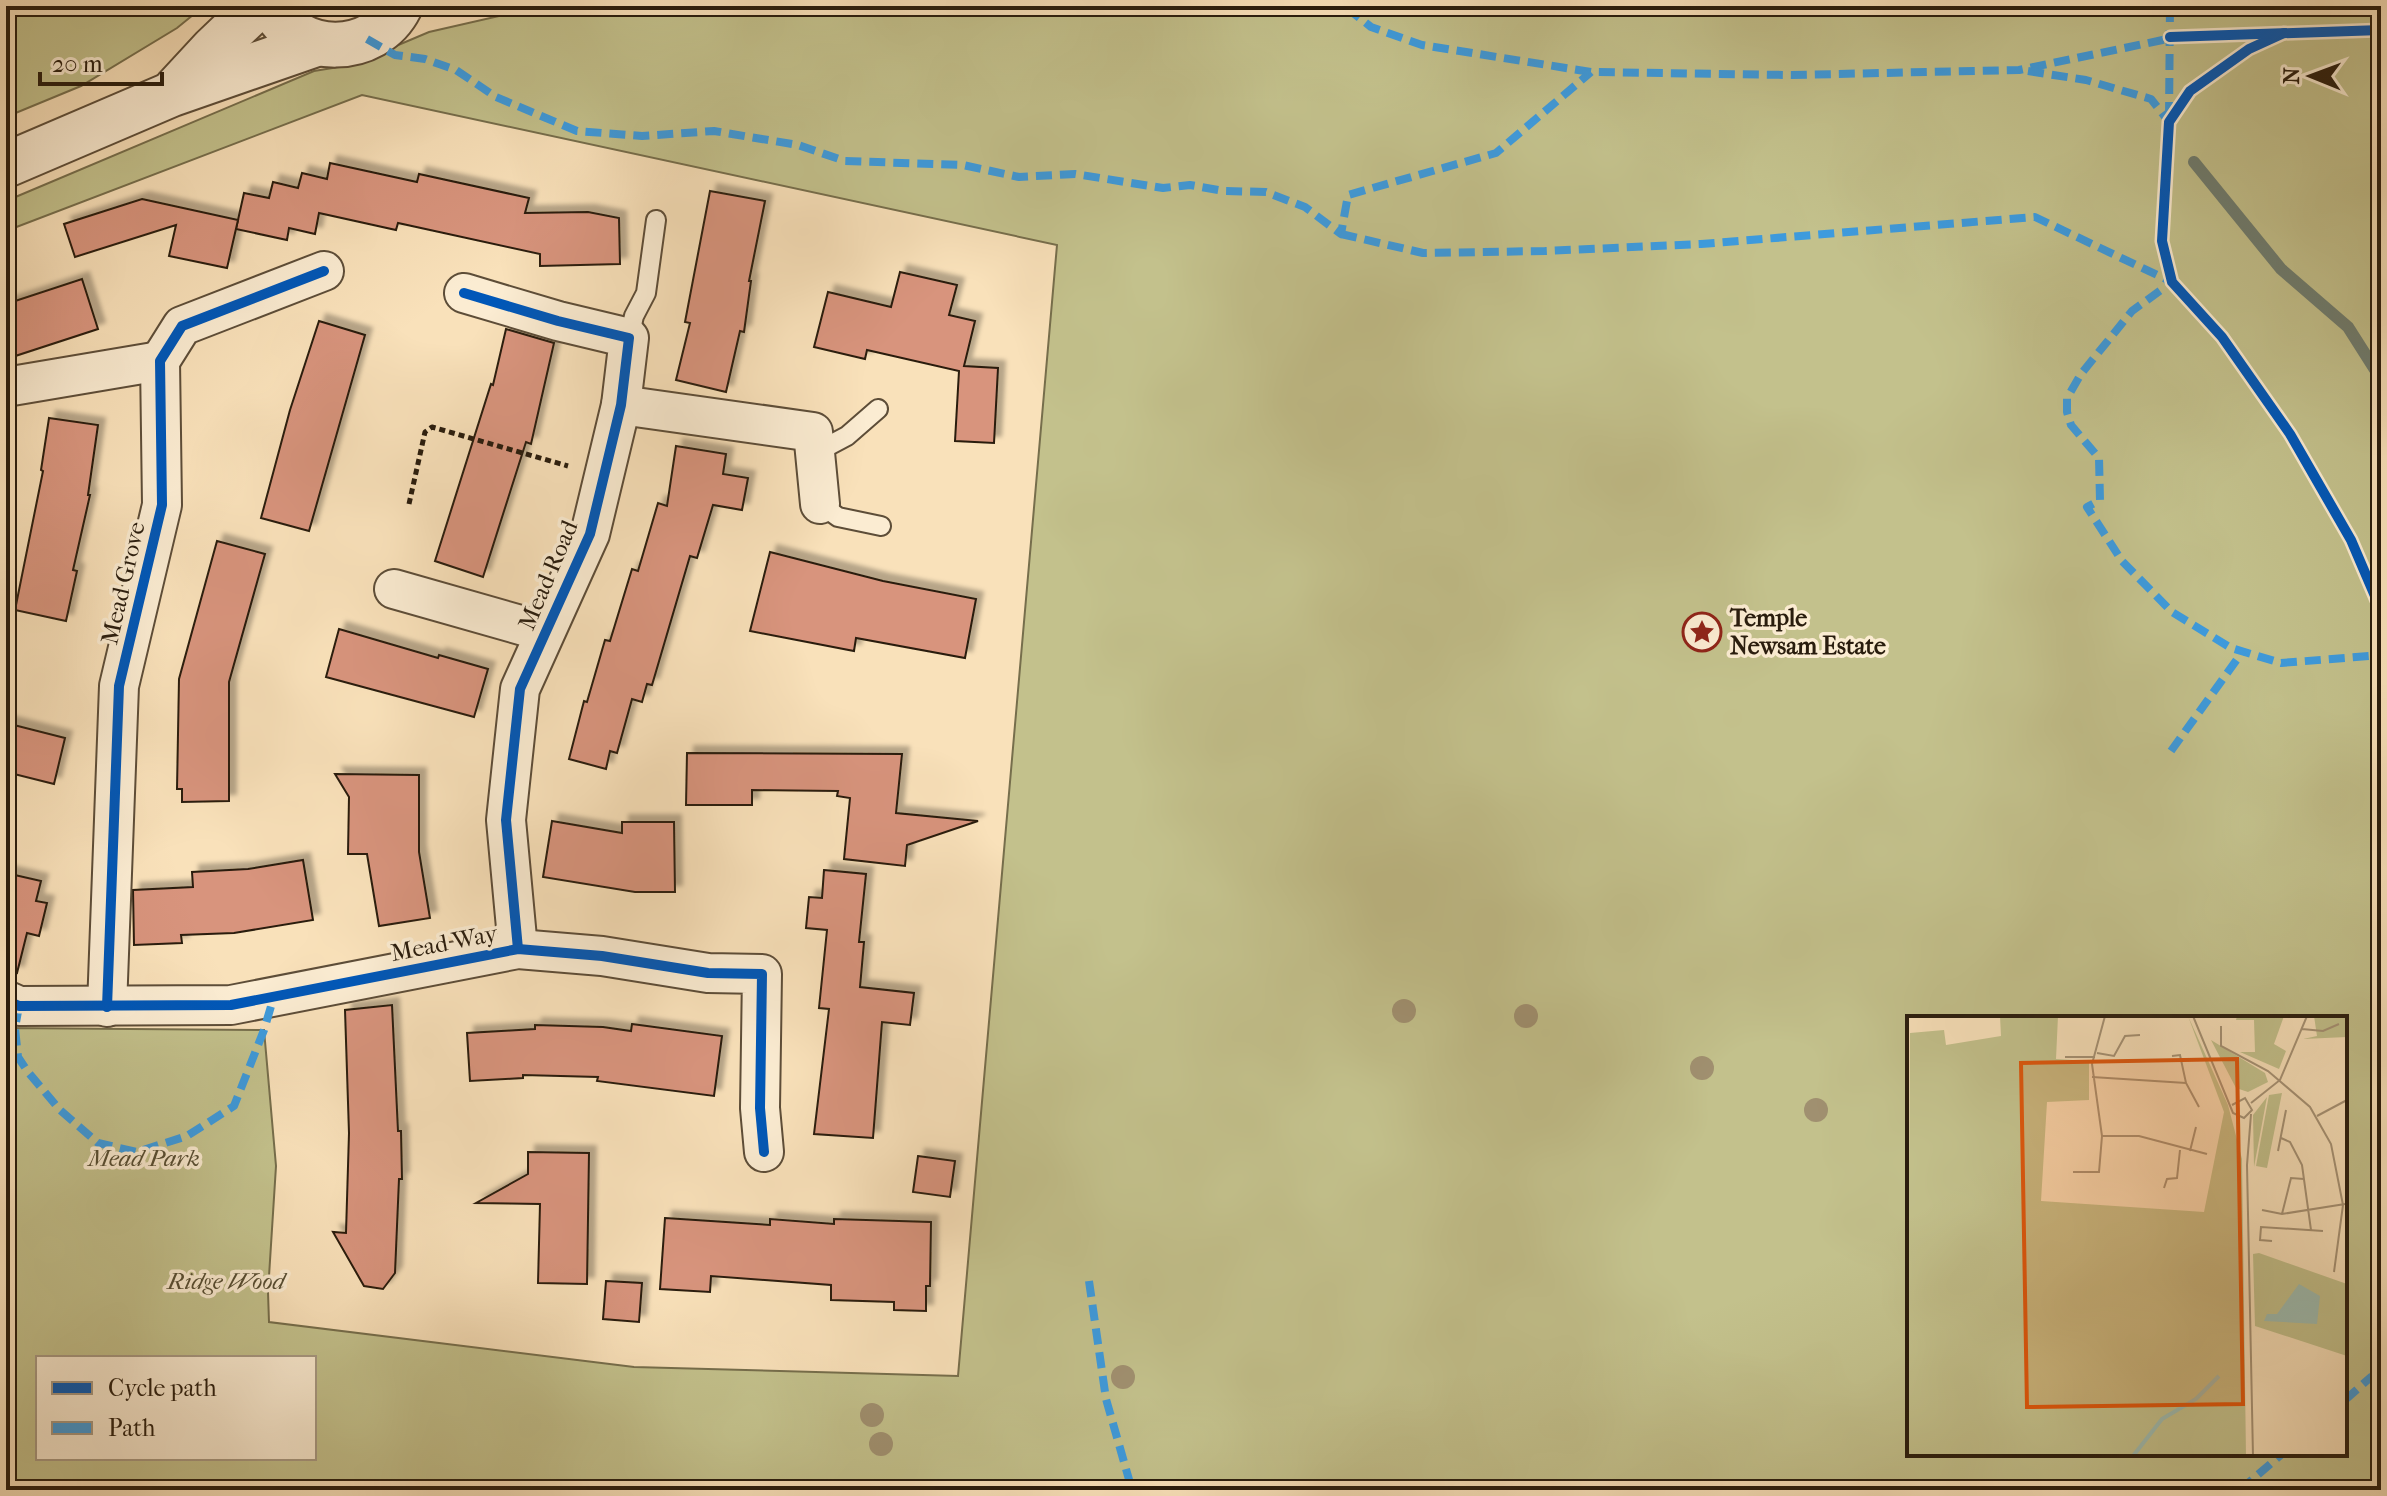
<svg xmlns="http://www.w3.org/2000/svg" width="2387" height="1496" viewBox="0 0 2387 1496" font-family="'IM FELL French Canon',serif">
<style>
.green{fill:#c3c18c;stroke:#766e4c;stroke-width:2;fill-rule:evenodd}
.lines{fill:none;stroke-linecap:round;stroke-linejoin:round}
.stream{stroke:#6f7d70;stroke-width:12}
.building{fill:#d8947d;stroke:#291c0d;stroke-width:2;filter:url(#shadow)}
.service-casing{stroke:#5d4d38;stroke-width:22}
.minor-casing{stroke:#5d4d38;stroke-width:42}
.tertiary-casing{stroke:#5d4d38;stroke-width:48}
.path{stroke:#291c0d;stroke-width:5;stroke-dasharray:6 4;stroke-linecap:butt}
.service{stroke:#fbecd2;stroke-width:18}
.minor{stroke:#fbecd2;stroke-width:38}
.tertiary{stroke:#fbecd2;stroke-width:44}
.quiet{stroke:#3d9bde;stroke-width:8;stroke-dasharray:16 8;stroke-linecap:butt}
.cycleway-casing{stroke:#fbecd2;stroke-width:15}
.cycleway{stroke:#0057b8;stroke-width:10}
.tree{fill:#a09070}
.labels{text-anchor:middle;stroke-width:7;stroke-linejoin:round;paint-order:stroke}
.street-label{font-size:24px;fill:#291c0d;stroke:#fbecd2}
.poi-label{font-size:24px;font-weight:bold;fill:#291c0d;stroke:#fbecd2;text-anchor:start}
.park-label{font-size:24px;font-style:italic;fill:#574e33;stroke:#fbecd2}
.inset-river{fill:none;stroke:#9ebdb2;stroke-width:4}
.inset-road{fill:none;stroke:#a69275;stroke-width:2}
.view{fill:#de560c;fill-opacity:0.15;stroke:#de560c;stroke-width:4}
.inset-edge{fill:none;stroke:#291c0d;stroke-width:4}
</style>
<defs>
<filter id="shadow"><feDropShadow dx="7" dy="-7" stdDeviation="2" flood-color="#0004"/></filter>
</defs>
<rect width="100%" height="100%" fill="#f9e1ba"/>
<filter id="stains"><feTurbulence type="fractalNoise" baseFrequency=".0025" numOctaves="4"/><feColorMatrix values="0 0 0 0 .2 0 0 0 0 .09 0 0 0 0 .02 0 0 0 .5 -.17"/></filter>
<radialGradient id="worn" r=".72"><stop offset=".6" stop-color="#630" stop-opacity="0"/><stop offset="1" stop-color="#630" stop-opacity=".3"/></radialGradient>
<g class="green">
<polygon points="6,6 204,6 177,28 81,86 6,117"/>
<path d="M 543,6 L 2381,6 L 2381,1490 L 6,1490 L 6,1028 L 264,1030 L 276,1166 L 268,1292 L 269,1322 L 634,1367 L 958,1376 L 1057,245 L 362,95 L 6,231 L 6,201 L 314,71 L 351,65 L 429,32 ZM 1909,1018 L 2345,1018 L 2345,1454 L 1909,1454 ZM 38,1358 L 314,1358 L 314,1458 L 38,1458 Z"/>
</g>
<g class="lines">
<polyline class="stream" points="2194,162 2281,269 2348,327 2381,379"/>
</g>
<g class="building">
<polygon points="330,163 417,182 419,174 529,198 525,213 588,212 619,218 620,264 540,266 540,254 398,223 396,230 319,213 315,234 289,228 287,240 236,229 244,193 269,198 273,182 298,188 302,173 327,179"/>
<polygon points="710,191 765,201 749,281 751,281 744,332 740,331 726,392 676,380 690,323 685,322"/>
<polygon points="142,199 238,220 227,268 169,256 176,225 75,257 64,224"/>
<polygon points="900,272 957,285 949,315 975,321 964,366 998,368 994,443 955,441 959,371 867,350 865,359 814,347 828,292 891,307"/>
<polygon points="82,279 98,329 6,359 6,304"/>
<polygon points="319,321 365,335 309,531 261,518 290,410"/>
<polygon points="506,329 554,343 531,444 526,442 483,577 435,561 491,384 493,385"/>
<polygon points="49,418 98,425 88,495 90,495 73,570 77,571 66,621 15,610 43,471 41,470"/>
<polygon points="676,446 726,454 723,474 748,478 742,510 713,505 697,558 690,556 652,685 647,684 642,702 632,699 617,753 610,751 606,769 569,759 584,701 587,702 605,640 610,641 632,569 638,571 658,503 667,506"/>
<polygon points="217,541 265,554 229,682 229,801 182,802 182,789 177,789 179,679"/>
<polygon points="770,552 883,581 976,599 965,658 856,638 854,651 750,631"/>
<polygon points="339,629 438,658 439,655 488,669 474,717 326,677"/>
<polygon points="6,723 65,738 54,784 6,772"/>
<polygon points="687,753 902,754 896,813 978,821 907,845 905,866 844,859 850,798 837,796 838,791 752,790 752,805 686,805"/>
<polygon points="335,774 419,775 419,852 430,918 379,926 367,854 348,854 349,797"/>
<polygon points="552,821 622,833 622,822 674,822 675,892 635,892 543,877"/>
<polygon points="303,860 313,920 234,933 181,935 182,943 134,945 133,890 193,887 192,872 248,869"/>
<polygon points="824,870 866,874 859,942 864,942 860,987 914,993 910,1025 882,1022 873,1138 814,1134 829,1009 819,1008 827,930 806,928 809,897 822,898"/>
<polygon points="6,873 41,881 36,901 47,903 39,936 27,933 17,973 6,971"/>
<polygon points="392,1005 398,1131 401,1131 402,1179 399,1179 395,1273 383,1289 364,1286 333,1232 346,1233 349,1133 345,1010"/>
<polygon points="632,1024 722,1036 714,1096 597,1081 598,1077 523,1075 523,1078 470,1081 467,1033 535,1029 535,1025 603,1027 631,1031"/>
<polygon points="528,1152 589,1153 587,1284 538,1283 540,1204 476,1203 528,1174"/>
<polygon points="918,1156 955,1161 950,1197 913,1192"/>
<polygon points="665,1218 770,1225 770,1219 834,1224 834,1219 931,1222 930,1286 926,1286 926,1311 894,1310 894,1302 831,1300 831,1285 711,1276 710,1292 660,1289"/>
<polygon points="606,1281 642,1283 639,1322 603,1319"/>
</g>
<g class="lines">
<defs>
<g id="service">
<polyline points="629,338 634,316 646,293 656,220"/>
<polyline points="815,453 847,436 878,409"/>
<polyline points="820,504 838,517 881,526"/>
</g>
<g id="minor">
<polyline points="464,293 558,321 629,338 621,405 590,534 520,689 506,820 518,949"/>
<polyline points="6,387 160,361"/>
<polyline points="621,405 813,432 820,504"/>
<polyline points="394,589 545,632"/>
<polyline points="6,1000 19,1006 231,1005 518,949 602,956 708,973 762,974 760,1108 764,1152"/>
<polyline points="107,1007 119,686 162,505 160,361 182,326 324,271"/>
</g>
<g id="tertiary">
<path d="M 272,6 C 296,58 375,57 400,6"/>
<polyline points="176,89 213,49 258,6"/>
<polyline points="6,165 172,94 316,44"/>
</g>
</defs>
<use href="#service" class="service-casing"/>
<use href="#minor" class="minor-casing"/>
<use href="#tertiary" class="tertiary-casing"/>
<polyline class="path" points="409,504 425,432 432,427 568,466"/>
<use href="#service" class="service"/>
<use href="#minor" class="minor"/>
<use href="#tertiary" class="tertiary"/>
<g class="quiet">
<polyline points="1349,6 1352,12 1371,27 1422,45 1591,72 1791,75 2019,70 2177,37"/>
<polyline points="367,39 395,55 425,59 456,70 496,97 577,131 642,136 714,131 798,145 845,161 963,165 1019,177 1075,174 1163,188 1190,185 1224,191 1266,192 1305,207 1341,234 1348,195 1496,153 1591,72"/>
<polyline points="2028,71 2086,80 2151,99 2169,122"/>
<polyline points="2169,118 2170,6"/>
<polyline points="1341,234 1423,253 1545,251 1701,244 2035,217 2172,282 2132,311 2081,374 2067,398 2067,412 2071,425 2099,458 2100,500 2087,507 2122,561 2172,612 2231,648 2281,663 2370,656 2381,652"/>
<polyline points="2171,751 2243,651"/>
<polyline points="19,1006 15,1028 18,1057 28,1072 60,1110 98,1143 137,1152 187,1136 234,1106 264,1030 274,996"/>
<polyline points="1089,1281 1106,1399 1132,1490"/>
<polyline points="2345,1400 2371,1377 2381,1372"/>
<polyline points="2240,1490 2282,1454"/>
</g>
<defs>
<g id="cycleway">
<polyline points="2284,33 2249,49 2190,91 2169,122 2162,241 2172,282 2222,337 2290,434 2351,540 2381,610"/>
<polyline points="2170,37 2381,30"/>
<polyline points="464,293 558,321 629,338 621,405 590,534 520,689 506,820 518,949"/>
<polyline points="6,1000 19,1006 231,1005 518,949 602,956 708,973 762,974 760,1108 764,1152"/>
<polyline points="107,1007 119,686 162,505 160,361 182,326 324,271"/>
</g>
</defs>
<use href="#cycleway" class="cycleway-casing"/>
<use href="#cycleway" class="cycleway"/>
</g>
<g class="tree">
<circle cx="1404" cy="1011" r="12"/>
<circle cx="1526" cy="1016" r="12"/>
<circle cx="1702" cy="1068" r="12"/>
<circle cx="1816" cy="1110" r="12"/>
<circle cx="1123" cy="1377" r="12"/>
<circle cx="872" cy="1415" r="12"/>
<circle cx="881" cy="1444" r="12"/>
</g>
<defs>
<symbol id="sight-ring" viewBox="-11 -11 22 22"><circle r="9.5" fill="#fbecd2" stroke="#8f2418" stroke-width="1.5"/><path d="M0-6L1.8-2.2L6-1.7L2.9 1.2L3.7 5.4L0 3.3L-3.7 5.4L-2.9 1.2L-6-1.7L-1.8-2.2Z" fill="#8f2418"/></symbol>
</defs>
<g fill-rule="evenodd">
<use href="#sight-ring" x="1680" y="610" width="44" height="44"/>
</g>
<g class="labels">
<g class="street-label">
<text transform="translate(548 575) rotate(-67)" y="8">Mead Road</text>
<text transform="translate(123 583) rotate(-77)" y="8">Mead Grove</text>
<text transform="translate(444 943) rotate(-11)" y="8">Mead Way</text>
</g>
<g class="poi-label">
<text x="1730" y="626">Temple<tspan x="1730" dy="28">Newsam Estate</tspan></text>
</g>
<g class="park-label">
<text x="144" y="1166">Mead Park</text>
<text x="226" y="1289">Ridge Wood</text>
</g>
</g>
<g transform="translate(1907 1016)">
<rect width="440" height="440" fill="#f9e1ba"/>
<path d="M 93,0 L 151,0 L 149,43 L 182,45 L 182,84 L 140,86 L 134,185 L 297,196 L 317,96 L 281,0 L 321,89 L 335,143 L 339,440 L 0,440 L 3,17 L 37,14 L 39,29 L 94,20 ZM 330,0 L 377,0 L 367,28 L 379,35 L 372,53 L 333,36 L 348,36 L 347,4 L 329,4 ZM 407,0 L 440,0 L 440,21 L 396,23 L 410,20 ZM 304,24 L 358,57 L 361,66 L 341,76 L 329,72 ZM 375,77 L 360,152 L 349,150 L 362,79 ZM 360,81 L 347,151 L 346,99 ZM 352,237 L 440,268 L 440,340 L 348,310 L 346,238 Z" fill="#c3c18c"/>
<path d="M 392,268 L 413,280 L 410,308 L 357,305 L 360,298 L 370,298 Z" fill="#9ebdb2"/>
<path class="inset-river" d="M 226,440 L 255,403 L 289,383 L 312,360"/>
<path class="inset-road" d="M 286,0 L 326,97 L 337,102 L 345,94 L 338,82 L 325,89M 314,10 L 314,30 L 361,55 L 403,91 L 424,128 L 436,189 L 427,256M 395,13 L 416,15 L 432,8M 190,37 L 207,40 L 218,20 L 233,19M 265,40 L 273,39 L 279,67 L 292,91M 158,41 L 188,41M 185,61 L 279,67M 344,87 L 373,64 L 400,0M 344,98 L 340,149 L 346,440M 410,100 L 440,84M 195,120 L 232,120 L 300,138M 374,122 L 383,126 L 395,149 L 404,214M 283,135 L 289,111M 371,135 L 379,94M 166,156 L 192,156 L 195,120 L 185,48 L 198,0M 257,172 L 260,163 L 270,162 L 273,134M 355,194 L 375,198 L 438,188M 375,198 L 384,162 L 397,163M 365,225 L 353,224 L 354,211 L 416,215"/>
<path class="view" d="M 330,43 L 336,388 L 120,391 L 114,47 Z"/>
<rect width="440" height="440" class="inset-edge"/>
</g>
<rect width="2387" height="1496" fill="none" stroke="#f9e1ba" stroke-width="32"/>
<rect x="8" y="8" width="2371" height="1480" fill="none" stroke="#291c0d" stroke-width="4"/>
<rect x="16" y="16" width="2355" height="1464" fill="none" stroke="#291c0d" stroke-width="2"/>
<rect x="36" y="1356" width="280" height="104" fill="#fbecd2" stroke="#a79983" stroke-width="2"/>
<rect x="52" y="1382" width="40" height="12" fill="#0057b8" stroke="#a79983" stroke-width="2"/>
<text x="108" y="1396" font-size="24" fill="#291c0d">Cycle path</text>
<rect x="52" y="1422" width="40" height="12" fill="#3d9bde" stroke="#a79983" stroke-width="2"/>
<text x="108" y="1436" font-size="24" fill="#291c0d">Path</text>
<g transform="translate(2311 76) rotate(271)" stroke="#fbecd2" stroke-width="6" paint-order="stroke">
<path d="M0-6L14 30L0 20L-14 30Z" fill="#291c0d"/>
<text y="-12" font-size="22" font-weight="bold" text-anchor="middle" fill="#291c0d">N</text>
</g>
<path d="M40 72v12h122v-12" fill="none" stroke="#291c0d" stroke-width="4"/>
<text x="52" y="72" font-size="24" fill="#291c0d" stroke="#fbecd2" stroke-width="6" paint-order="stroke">20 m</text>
<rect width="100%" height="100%" filter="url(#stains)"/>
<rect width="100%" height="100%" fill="url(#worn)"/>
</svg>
